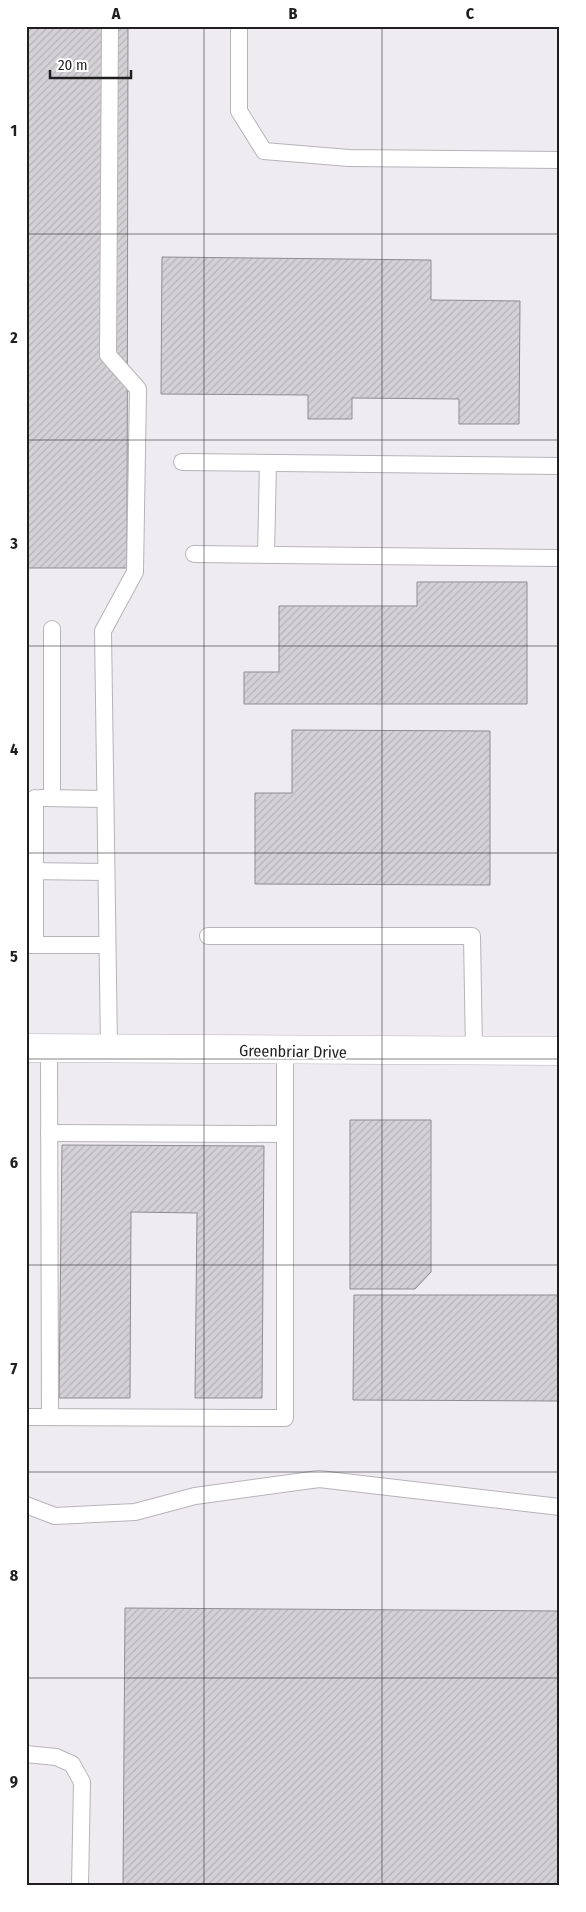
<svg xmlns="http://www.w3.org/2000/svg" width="586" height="1912" viewBox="0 0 586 1912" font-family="'Fira Sans Condensed',sans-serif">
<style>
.building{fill:url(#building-hatch);stroke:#8f8d91}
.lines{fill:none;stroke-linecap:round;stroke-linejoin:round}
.service-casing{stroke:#b7b4b9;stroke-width:18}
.tertiary-casing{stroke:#b7b4b9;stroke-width:29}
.service{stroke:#fff;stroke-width:16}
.tertiary{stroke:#fff;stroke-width:28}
.grid{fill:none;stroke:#201f20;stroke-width:1;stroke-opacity:0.55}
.labels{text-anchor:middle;stroke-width:4;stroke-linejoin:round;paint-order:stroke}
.street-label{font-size:16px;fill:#201f20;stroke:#fff}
.neatline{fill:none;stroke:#201f20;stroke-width:2}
.grid-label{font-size:16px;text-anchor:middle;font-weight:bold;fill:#201f20}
</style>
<defs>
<pattern id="building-hatch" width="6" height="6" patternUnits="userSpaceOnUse" patternTransform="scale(1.25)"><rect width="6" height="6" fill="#d5d2d7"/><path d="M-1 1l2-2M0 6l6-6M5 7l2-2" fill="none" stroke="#b7b4b8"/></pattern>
</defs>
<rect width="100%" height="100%" fill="#efecf1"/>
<g class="building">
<polygon points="26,26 128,26 127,568 26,568"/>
<polygon points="162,257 431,260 431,300 520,301 519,424 459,424 459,399 352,398 352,419 308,419 308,395 161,394"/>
<polygon points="417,582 527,582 527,704 244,704 244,672 279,672 279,606 417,606"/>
<polygon points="292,730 490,731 490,885 255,884 255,793 292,793"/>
<polygon points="350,1120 431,1120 431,1272 415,1289 350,1289"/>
<polygon points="62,1145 264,1146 262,1398 195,1398 197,1213 131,1212 130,1398 59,1398"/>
<polygon points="354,1295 560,1295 560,1401 353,1400"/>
<polygon points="125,1608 560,1611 560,1886 123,1886"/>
</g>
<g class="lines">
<defs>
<g id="service">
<polyline points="239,26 239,111 264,151 349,158 560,160"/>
<polyline points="182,462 560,466"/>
<polyline points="194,554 560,558"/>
<polyline points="266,555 268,463"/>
<polyline points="35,798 35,945"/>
<polyline points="41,798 105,799"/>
<polyline points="52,798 52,629"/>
<polyline points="26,871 106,872"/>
<polyline points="208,936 472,936 474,1051"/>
<polyline points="26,945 107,945"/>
<polyline points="49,1049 50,1417"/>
<polyline points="109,1049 103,631 135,572 138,389 108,355 110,26"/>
<polyline points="49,1133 285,1134"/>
<polyline points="26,1417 285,1418 285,1051"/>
<polyline points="26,1505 55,1516 135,1512 195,1496 319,1479 560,1507"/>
<polyline points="26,1754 56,1757 72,1764 82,1782 80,1886"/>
</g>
<polyline id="tertiary" points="26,1048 560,1051"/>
</defs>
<use href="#service" class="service-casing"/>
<use href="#tertiary" class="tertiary-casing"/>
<use href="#service" class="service"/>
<use href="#tertiary" class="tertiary"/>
</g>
<path class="grid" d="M 204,26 L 204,1886M 382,26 L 382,1886M 26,234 L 560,234M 26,440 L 560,440M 26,646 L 560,646M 26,853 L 560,853M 26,1059 L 560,1059M 26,1265 L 560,1265M 26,1472 L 560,1472M 26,1678 L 560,1678"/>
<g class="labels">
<g class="street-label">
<text transform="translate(293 1051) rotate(1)" y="6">Greenbriar Drive</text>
</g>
</g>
<rect width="586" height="1912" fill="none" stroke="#ffffff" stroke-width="55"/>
<path d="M50 70v8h81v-8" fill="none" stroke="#201f20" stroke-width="2.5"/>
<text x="58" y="70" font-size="15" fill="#201f20" stroke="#ffffff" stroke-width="4" paint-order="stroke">20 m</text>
<rect x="28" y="28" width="530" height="1856" class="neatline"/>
<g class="grid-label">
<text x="116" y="19">A</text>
<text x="293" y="19">B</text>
<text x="470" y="19">C</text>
<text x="14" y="136">1</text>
<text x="14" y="343">2</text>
<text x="14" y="549">3</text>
<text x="14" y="755">4</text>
<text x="14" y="962">5</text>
<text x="14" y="1168">6</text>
<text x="14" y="1374">7</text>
<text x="14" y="1581">8</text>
<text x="14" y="1787">9</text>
</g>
</svg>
